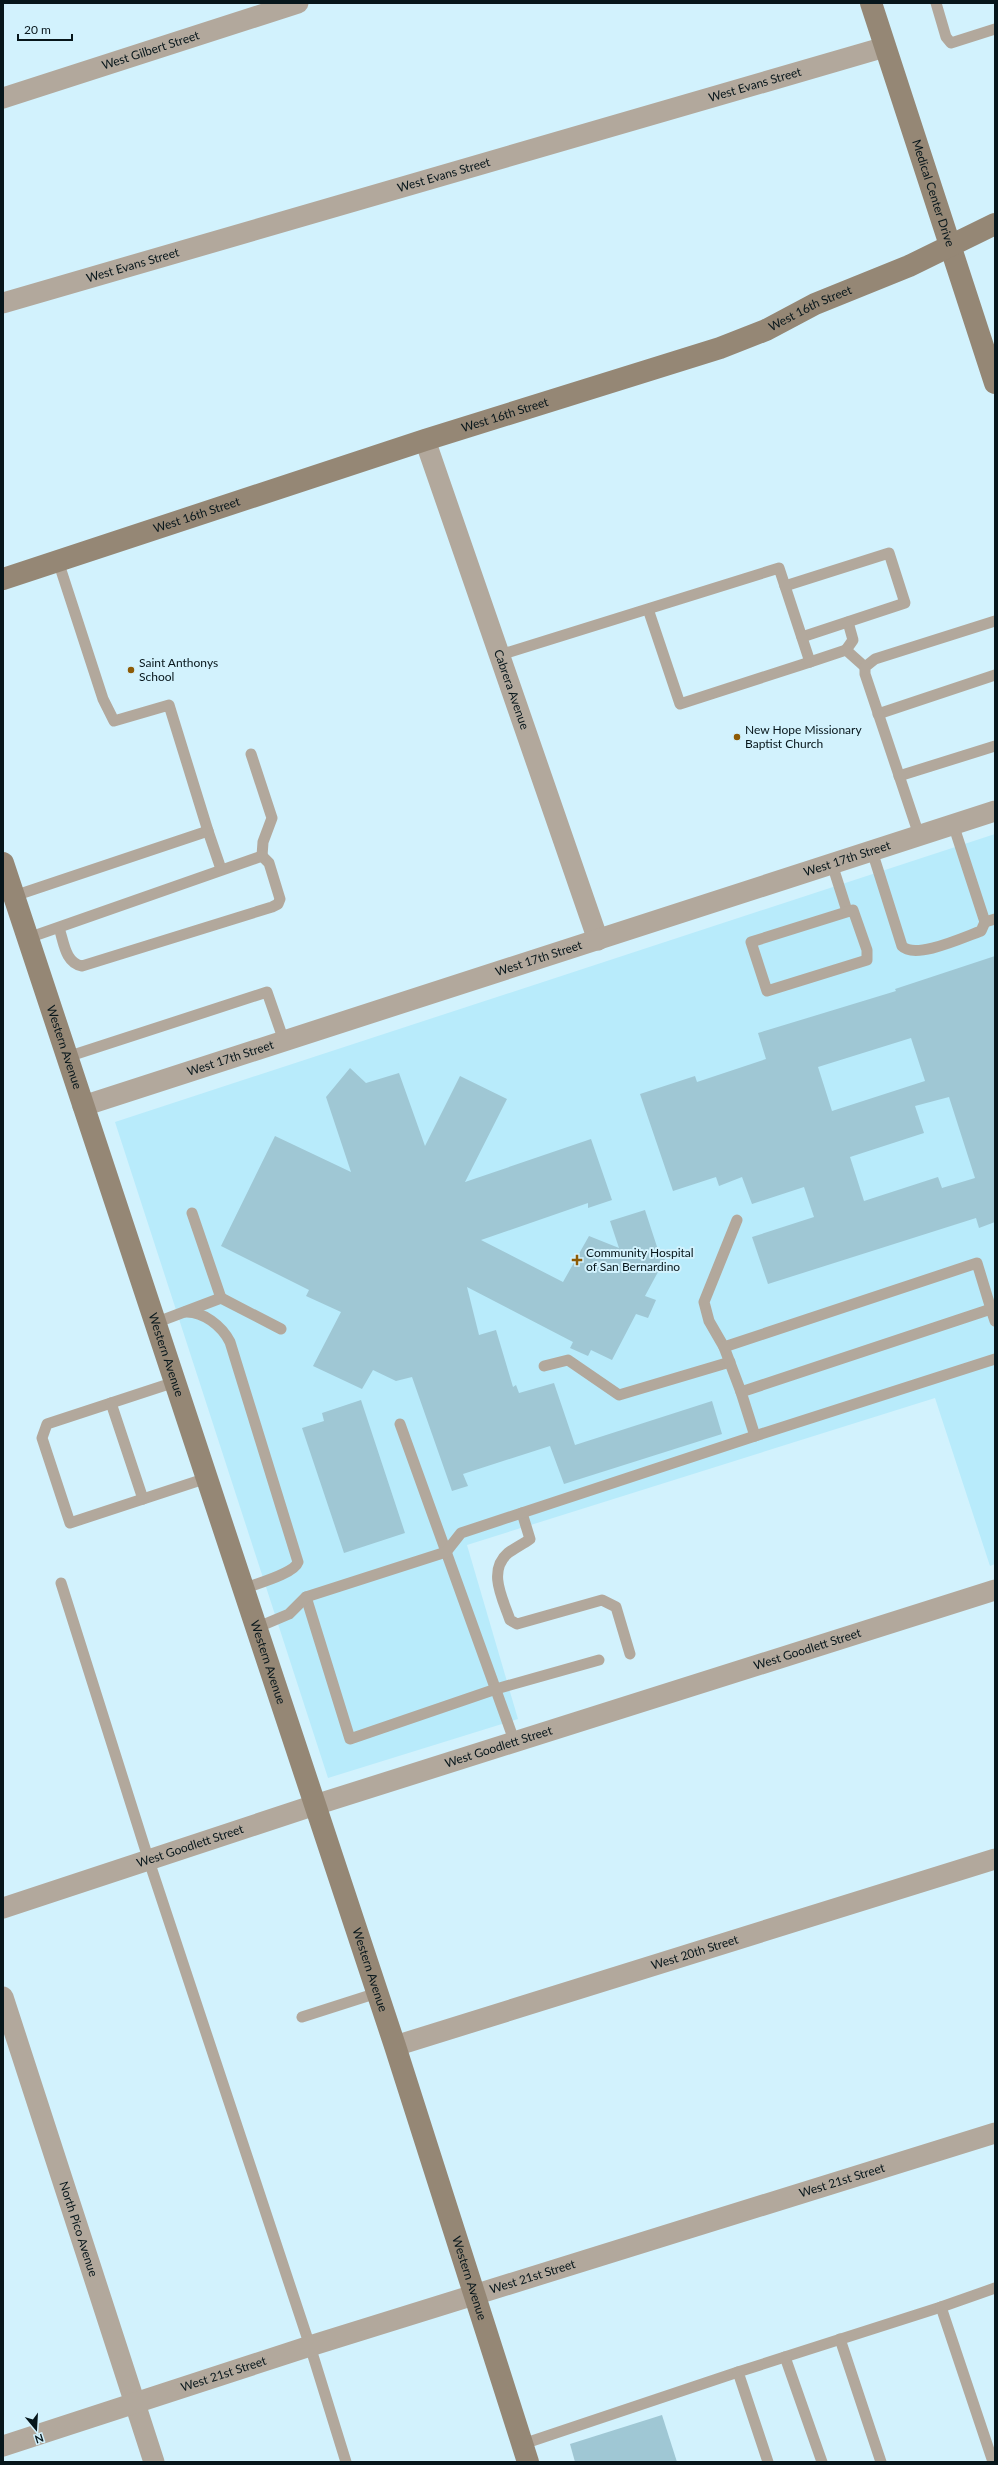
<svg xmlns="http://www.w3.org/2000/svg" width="998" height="2465" viewBox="0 0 998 2465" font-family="Lato,sans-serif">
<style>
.built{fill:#b8ebfb}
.building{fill:#9fc7d4;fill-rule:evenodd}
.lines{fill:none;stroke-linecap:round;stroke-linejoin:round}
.lane{stroke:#b2a89c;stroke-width:11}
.street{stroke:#b2a89c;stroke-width:21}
.secondary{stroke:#958775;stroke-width:22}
.poi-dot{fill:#8d5b06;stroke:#d2f2fd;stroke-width:1.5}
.labels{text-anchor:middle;stroke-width:4;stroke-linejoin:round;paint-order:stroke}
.street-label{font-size:12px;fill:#07161b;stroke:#d2f2fd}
.poi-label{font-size:12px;fill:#07161b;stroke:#d2f2fd;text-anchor:start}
</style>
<rect width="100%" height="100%" fill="#d2f2fd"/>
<polygon class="built" points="995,834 995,1564 990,1566 935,1398 467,1545 518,1719 328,1778 115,1122"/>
<g class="building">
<path d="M 995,956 L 995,1222 L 979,1228 L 976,1218 L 768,1284 L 752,1237 L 814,1217 L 804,1187 L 752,1204 L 742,1177 L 719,1186 L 716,1177 L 673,1191 L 640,1094 L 695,1076 L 697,1082 L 766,1059 L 758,1033 L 896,991 L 895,989 ZM 911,1038 L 925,1081 L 832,1111 L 818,1067 ZM 949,1097 L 975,1178 L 942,1188 L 938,1177 L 864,1201 L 850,1157 L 924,1133 L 915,1106 Z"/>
<polygon points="350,1068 366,1083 399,1073 425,1146 460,1076 507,1099 465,1182 591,1139 612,1200 588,1208 588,1203 481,1240 563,1282 589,1236 619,1248 610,1221 645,1210 660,1256 665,1259 645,1296 656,1300 648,1318 636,1314 612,1360 591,1350 588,1356 570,1348 573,1342 467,1287 479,1335 496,1330 513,1387 516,1385 519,1393 554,1383 575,1445 712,1401 722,1434 564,1484 550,1446 463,1474 468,1486 452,1491 412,1377 396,1381 373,1370 362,1389 313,1366 341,1312 306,1296 309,1290 221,1246 275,1136 351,1172 326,1097"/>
<polygon points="361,1400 405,1533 344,1553 302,1428 324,1421 322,1413"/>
<polygon points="662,2415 677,2462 575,2462 570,2444"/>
</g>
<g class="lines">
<g class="lane">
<polyline points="936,3 946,37 951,43 995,29"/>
<polyline points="785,586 889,553 905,603 802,637"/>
<polyline points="846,650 853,640 848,622"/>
<polyline points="500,655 779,568 810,662 680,704 648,609"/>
<polyline points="810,662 846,650 865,667"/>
<polyline points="878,714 995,675"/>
<polyline points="251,754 272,818 263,842 262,856"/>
<polyline points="899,776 995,746"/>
<polyline points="208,831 221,869"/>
<polyline points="919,835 865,674 865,667 875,659 995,621"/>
<path d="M 872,851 L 902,946 C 915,960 964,937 981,931 L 985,922 L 953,824"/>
<polyline points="832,864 847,911"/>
<polyline points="14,896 208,831 169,705 114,721 103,699 58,561"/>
<polygon points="853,910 867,950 867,960 767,991 751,942"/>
<polyline points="985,922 995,919"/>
<path d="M 59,928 C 64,942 65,963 82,966 L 272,907 L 278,904 L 280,899 L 269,863 L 262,856"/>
<polyline points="28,938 262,856"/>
<polyline points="67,1057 267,992 284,1041"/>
<polyline points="221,1298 281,1329"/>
<path d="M 185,1312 C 203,1311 222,1326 230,1342 L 298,1562 C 294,1574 255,1584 243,1589"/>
<polyline points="995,1321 991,1309 741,1392 755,1436 995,1359"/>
<polyline points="155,1323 221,1298 192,1213"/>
<polyline points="724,1347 709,1321 704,1302 737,1220"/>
<polyline points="544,1366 568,1360 619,1395 730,1362"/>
<polyline points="175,1382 47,1424 42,1438 70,1523 207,1478"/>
<polyline points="741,1392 724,1347 977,1263 991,1309"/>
<polyline points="111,1403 143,1499"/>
<polyline points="400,1424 515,1743"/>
<path d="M 522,1513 L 530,1539 C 523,1544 515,1548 508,1553 C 487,1571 503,1599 510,1620 L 517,1624 L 602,1600 L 616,1607 L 630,1654"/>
<polyline points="61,1583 149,1861 310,2346 346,2462"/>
<polyline points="306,1597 350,1739 496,1689 599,1660"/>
<polyline points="256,1628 289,1614 306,1597 446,1552 461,1533 755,1436"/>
<polyline points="302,2017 377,1993"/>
<polyline points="840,2339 881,2462"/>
<polyline points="785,2357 822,2462"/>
<polyline points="523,2444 738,2372"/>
<polyline points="768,2462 738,2372 941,2307"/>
<polyline points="993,2462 941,2307 995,2288"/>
</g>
<g class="street">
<path id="s1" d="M 3,98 L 298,3"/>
<path id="s2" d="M 3,303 L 885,47"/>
<path id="s3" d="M 425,440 L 598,940"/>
<path id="s4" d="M 83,1106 L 995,811"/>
<path id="s5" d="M 3,1908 L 315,1805 L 995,1590"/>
<path id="s6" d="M 3,1997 L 154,2462"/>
<path id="s7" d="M 395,2046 L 995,1859"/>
<path id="s8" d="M 3,2446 L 310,2346 L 995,2133"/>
</g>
<g class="secondary">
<path id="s9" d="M 871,3 L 995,383"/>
<path id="s10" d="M 3,579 L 425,440 L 720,348 L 766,330 L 815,304 L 909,266 L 995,224"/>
<path id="s11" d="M 3,863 L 395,2046 L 528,2462"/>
</g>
</g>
<g class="poi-dot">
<circle cx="131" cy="670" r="4"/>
<circle cx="737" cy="737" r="4"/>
<path d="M575 1254h4v4h4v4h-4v4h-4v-4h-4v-4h4z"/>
</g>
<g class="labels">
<g class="street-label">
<text dy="4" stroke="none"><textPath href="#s1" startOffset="155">West Gilbert Street</textPath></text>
<text dy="4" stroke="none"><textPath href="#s2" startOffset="783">West Evans Street</textPath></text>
<text dy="4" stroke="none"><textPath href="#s2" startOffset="459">West Evans Street</textPath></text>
<text dy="4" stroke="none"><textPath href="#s9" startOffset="200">Medical Center Drive</textPath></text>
<text dy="4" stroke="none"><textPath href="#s2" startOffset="135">West Evans Street</textPath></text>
<text dy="4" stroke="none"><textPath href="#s10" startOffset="852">West 16th Street</textPath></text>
<text dy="4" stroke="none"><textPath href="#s10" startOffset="528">West 16th Street</textPath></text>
<text dy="4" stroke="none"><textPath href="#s10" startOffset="204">West 16th Street</textPath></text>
<text dy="4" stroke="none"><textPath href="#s3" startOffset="264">Cabrera Avenue</textPath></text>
<text dy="4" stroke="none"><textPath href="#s4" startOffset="803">West 17th Street</textPath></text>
<text dy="4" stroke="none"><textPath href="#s4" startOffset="479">West 17th Street</textPath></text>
<text dy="4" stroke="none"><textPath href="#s11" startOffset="194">Western Avenue</textPath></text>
<text dy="4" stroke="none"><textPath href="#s4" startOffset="155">West 17th Street</textPath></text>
<text dy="4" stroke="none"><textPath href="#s11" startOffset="518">Western Avenue</textPath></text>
<text dy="4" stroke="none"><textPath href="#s5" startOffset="845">West Goodlett Street</textPath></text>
<text dy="4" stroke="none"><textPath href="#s11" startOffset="842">Western Avenue</textPath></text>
<text dy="4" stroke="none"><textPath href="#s5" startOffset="521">West Goodlett Street</textPath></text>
<text dy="4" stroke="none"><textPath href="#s5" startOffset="197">West Goodlett Street</textPath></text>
<text dy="4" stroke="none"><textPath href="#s7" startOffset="314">West 20th Street</textPath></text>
<text dy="4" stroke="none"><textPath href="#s11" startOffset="1166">Western Avenue</textPath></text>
<text dy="4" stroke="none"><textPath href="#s8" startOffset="880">West 21st Street</textPath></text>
<text dy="4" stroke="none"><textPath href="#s6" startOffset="244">North Pico Avenue</textPath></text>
<text dy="4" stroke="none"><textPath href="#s8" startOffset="556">West 21st Street</textPath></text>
<text dy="4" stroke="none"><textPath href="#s11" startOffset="1490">Western Avenue</textPath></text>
<text dy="4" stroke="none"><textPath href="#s8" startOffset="232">West 21st Street</textPath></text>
</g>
<g class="poi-label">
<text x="139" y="667">Saint Anthonys<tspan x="139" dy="14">School</tspan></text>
<text x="745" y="734">New Hope Missionary<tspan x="745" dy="14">Baptist Church</tspan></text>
<text x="586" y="1257">Community Hospital<tspan x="586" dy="14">of San Bernardino</tspan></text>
</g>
</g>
<rect width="998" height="2465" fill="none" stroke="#07161b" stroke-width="8"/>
<g transform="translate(36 2429) rotate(162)" stroke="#d2f2fd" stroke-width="3" paint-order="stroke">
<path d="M0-3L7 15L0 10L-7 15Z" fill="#07161b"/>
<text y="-6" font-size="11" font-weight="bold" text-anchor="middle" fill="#07161b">N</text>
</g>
<path d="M18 34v6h54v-6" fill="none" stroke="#07161b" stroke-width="2"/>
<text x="24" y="34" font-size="12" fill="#07161b" stroke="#d2f2fd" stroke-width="3" paint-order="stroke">20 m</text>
</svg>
